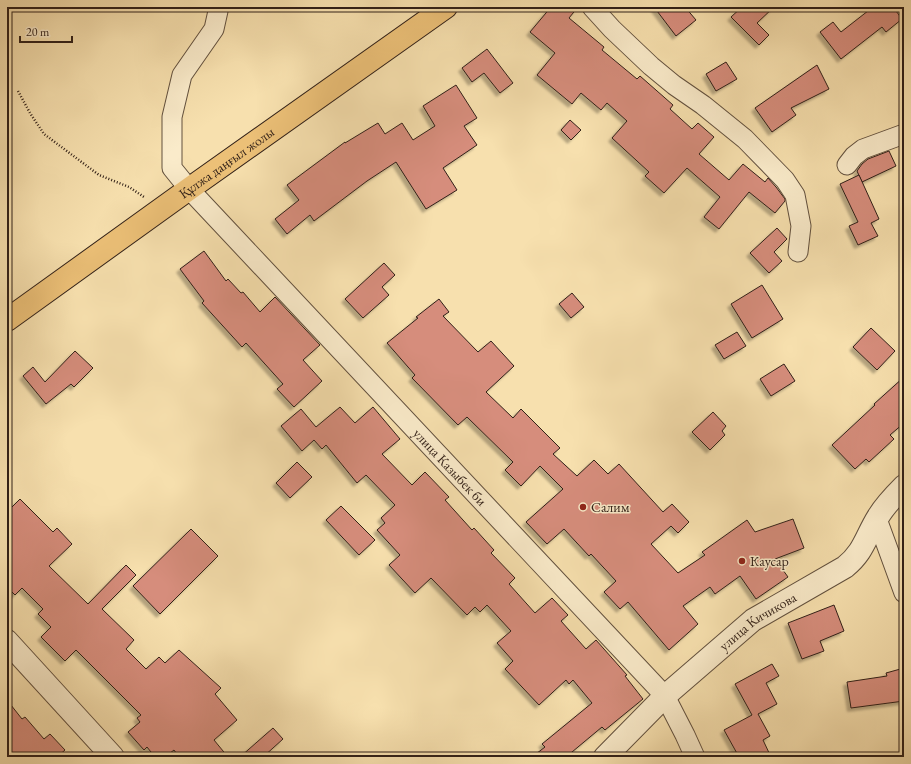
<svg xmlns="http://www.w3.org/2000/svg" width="911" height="764" viewBox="0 0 911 764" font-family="'EB Garamond',serif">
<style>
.building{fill:#d68d7c;stroke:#312018;filter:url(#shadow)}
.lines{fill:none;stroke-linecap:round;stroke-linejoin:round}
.minor-casing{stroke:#62503e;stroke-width:21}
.tertiary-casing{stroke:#62503e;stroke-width:24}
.primary-casing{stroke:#312018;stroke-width:24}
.path{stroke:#312018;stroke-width:2.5;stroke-dasharray:1 2;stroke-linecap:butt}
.minor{stroke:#faebca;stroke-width:19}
.tertiary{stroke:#faebca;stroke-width:22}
.primary{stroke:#ecc077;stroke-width:22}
.poi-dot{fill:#8f2418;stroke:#faebca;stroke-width:1.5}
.labels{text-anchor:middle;stroke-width:3;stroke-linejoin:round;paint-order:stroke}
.street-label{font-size:14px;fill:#312018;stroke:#faebca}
.poi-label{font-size:14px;fill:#312018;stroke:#faebca;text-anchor:start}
</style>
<defs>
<filter id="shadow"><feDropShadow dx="-3.5" dy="3.5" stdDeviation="1" flood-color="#0004"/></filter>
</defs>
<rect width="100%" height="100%" fill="#f7e0ae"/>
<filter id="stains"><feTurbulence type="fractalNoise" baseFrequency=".005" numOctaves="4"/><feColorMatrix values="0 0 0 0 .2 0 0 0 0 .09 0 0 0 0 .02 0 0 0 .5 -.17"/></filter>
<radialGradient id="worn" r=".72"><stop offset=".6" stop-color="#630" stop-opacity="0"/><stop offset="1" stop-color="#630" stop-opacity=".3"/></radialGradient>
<g class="building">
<polygon points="551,7 578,7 569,18 604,47 602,50 637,79 640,76 673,105 670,109 692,129 698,123 714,137 699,154 729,180 743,164 765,182 768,178 776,187 785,199 785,201 775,213 749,192 719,229 704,217 720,197 687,168 664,193 645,176 649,172 612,138 627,121 607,103 601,110 581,93 572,104 537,75 555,53 530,32"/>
<polygon points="654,7 685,7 696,20 676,36"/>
<polygon points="742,7 774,7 757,23 769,35 759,45 731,17"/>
<polygon points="873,7 893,7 902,19 886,32 882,27 841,59 820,32 833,22 841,32"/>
<polygon points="487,49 513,83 500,93 484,73 472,82 462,68"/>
<polygon points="726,62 737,79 716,91 706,74"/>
<polygon points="817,65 829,89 791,108 796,115 772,132 755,108"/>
<polygon points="456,85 477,118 464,126 477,145 443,168 457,190 426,209 396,162 367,181 314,221 310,215 287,234 275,219 299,200 287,185 345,142 345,143 378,123 385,134 402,123 413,140 435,126 423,106"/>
<polygon points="570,120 581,130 571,140 561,130"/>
<polygon points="889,151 896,166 862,182 857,171 862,164 868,159"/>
<polygon points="859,175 879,219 871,223 878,236 858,245 849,226 858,222 840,184"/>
<polygon points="777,228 787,239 774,252 782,261 769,273 750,253"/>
<polygon points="204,251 226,281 228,279 241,293 243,292 260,312 275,297 320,345 303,360 322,381 294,407 277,389 283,384 246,343 242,347 202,303 204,301 180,269"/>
<polygon points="384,263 395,275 382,287 389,295 363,318 345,299"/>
<polygon points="762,285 783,319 752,338 731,304"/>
<polygon points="572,293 584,307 571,318 559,304"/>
<polygon points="439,299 449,312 443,316 478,352 491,341 514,366 486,392 513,418 521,409 560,448 553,454 577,476 594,460 608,474 619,464 663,512 672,504 689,522 678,533 671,526 651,544 678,573 705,555 702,552 747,520 755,532 793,519 804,548 775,559 788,577 756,599 740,576 715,594 710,587 683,606 698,624 669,650 628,602 620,609 604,592 616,581 591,554 589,556 564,529 547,544 526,522 563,489 540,466 521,486 505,470 513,462 467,417 458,425 412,378 415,375 387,343 418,318 416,317"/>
<polygon points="871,328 895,351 877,370 853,347"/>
<polygon points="737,332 746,346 724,359 715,345"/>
<polygon points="75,351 93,368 74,387 71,384 46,404 23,376 33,367 45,382"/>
<polygon points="784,364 795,381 771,396 760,379"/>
<polygon points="904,377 904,423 890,435 894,439 869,462 866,459 855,469 832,445 875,405 874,404"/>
<polygon points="340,407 355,423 373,407 400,439 382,454 412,485 425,472 449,497 445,500 472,530 474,528 494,550 491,553 515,578 509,584 535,613 552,598 568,615 561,621 586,649 596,640 627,675 625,676 643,699 605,730 602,727 566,757 532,757 545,747 542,744 592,703 573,680 569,684 566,680 539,705 505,669 513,661 497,643 511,631 487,605 480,612 475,607 467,615 431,578 415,593 389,565 400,555 377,530 385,523 381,518 395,505 366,475 357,483 326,445 322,449 314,440 302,451 281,426 301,409 316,427"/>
<polygon points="713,412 726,426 722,431 725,435 710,450 692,432"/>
<polygon points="297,462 312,477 290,498 276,483"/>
<polygon points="20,499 53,532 57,528 72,544 49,566 88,604 126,565 136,575 102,609 134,640 126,649 146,669 159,657 165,663 179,650 221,688 215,694 237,720 214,740 228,757 179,757 174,750 165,757 155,757 147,747 144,750 128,732 140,722 137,718 141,715 76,650 65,661 41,637 51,627 38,614 43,609 22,588 15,595 7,587 7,512"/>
<polygon points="341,506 375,540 359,555 326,520"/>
<polygon points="191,529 218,556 160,614 133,586"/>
<polygon points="834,605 844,631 820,641 824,651 802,659 788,623"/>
<polygon points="772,664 779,676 766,683 777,704 758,714 770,736 763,740 771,757 739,757 724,730 752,715 735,684"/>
<polygon points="904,668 904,701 851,708 847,682 887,676 886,673"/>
<polygon points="7,700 22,719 25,717 44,739 50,734 65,750 57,757 7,757"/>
<polygon points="273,728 283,739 263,757 240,757"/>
</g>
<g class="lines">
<defs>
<g id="minor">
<polyline points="592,7 612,29 651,66 674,85 703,105 745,139 785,180 795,195 801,226 798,252"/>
<path id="s1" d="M 218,11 L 214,29 L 182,75 L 172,117 L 172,168 L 189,189 L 665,696 L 685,735 L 695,757"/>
<polyline points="847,165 854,156 863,149 904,134"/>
<polyline points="877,519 904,593"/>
</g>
<g id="tertiary">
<polyline points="7,641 113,757"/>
<path id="s2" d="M 605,757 L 665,696 L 753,620 L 845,567 C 864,552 866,536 878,517 C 885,505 894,496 904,486"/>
</g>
<g id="primary">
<path id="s3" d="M 7,320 L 189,189 L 446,7"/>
</g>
</defs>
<use href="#minor" class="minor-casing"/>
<use href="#tertiary" class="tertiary-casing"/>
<use href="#primary" class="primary-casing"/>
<polyline class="path" points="18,91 30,113 44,134 99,175 129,187 144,197"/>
<use href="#minor" class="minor"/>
<use href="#tertiary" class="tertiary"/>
<use href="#primary" class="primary"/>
</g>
<g class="poi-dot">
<circle cx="583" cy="507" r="4"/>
<circle cx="742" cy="561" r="4"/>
</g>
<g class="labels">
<g class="street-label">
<text dy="5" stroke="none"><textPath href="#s3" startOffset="270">Құлжа даңғыл жолы</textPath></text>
<text dy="5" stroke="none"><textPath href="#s1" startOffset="577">улица Казыбек би</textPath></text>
<text dy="5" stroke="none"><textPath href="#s2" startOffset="205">улица Кичикова</textPath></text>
</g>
<g class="poi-label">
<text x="591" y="512">Салим</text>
<text x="750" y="566">Каусар</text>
</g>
</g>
<rect width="911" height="764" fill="none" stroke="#f7e0ae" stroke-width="24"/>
<rect x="8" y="8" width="895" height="748" fill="none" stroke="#312018" stroke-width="2"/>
<rect x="12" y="12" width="887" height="740" fill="none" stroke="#312018"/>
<path d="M20 36v6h52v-6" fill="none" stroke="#312018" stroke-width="2"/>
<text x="26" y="36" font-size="12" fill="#312018" stroke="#faebca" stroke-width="3" paint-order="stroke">20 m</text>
<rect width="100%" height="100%" filter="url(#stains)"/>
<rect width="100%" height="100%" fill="url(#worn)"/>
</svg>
